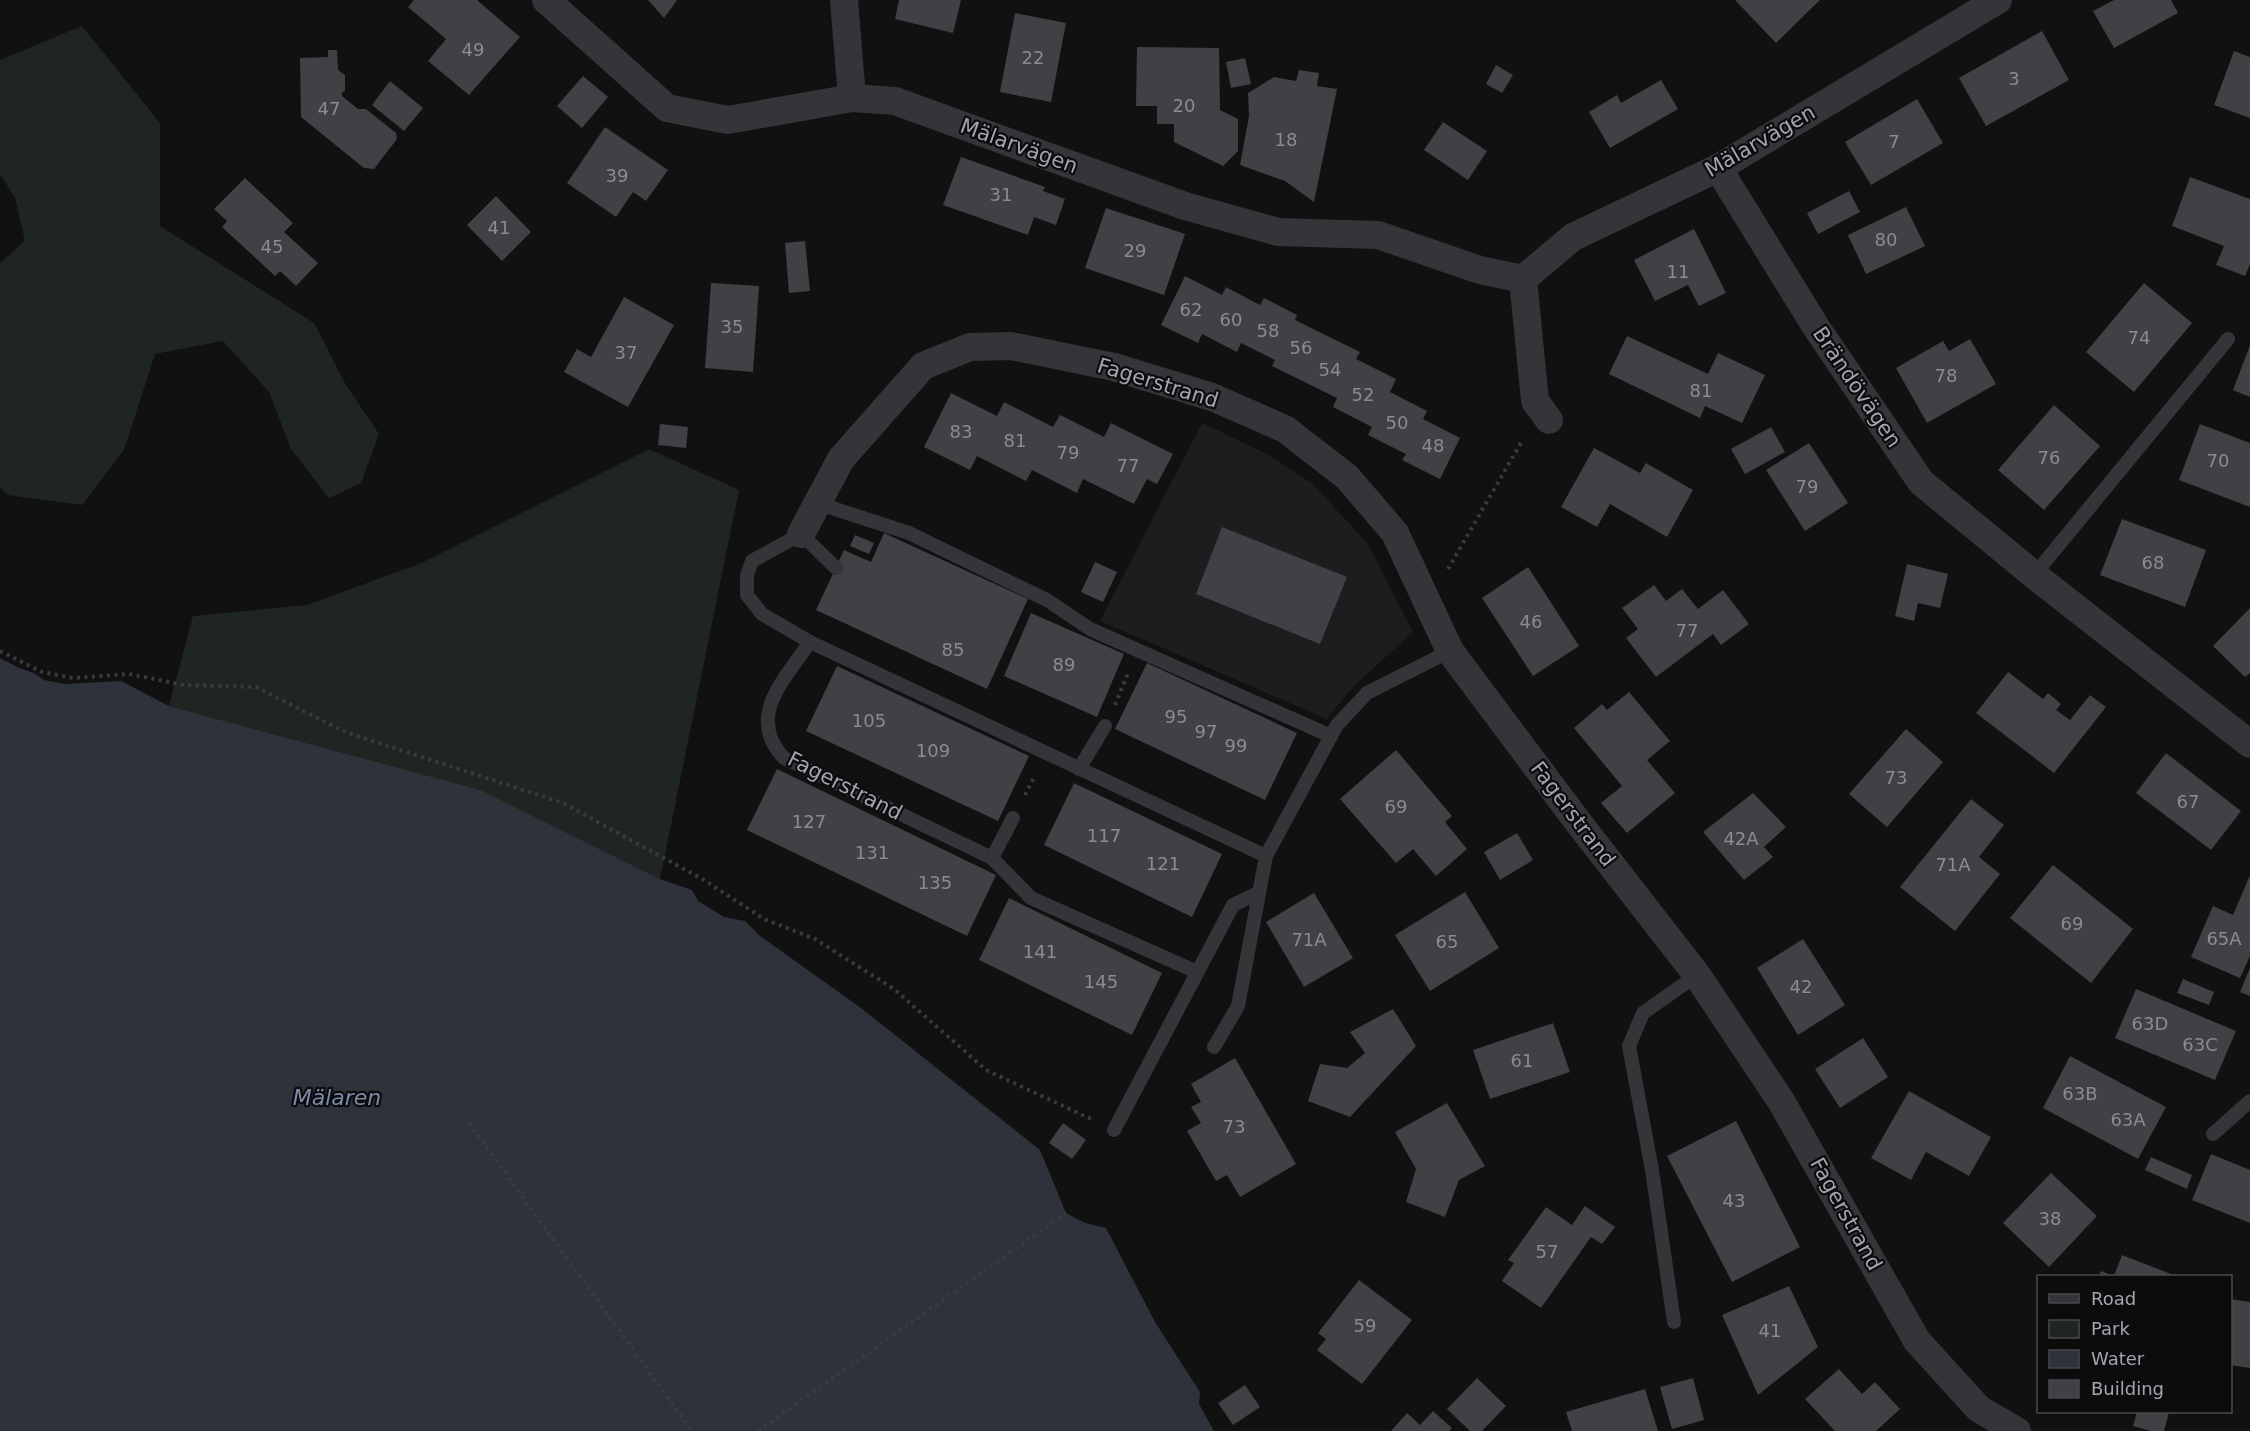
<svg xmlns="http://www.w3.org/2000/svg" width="2250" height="1431" viewBox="0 0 2250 1431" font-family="'DejaVu Sans',sans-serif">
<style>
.built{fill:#1d1d1f}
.green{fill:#1f2622}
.water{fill:#2d323b}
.building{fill:#404045}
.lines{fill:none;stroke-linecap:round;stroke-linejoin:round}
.path{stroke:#3a3a3f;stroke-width:4;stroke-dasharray:3 4.5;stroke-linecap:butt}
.lane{stroke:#343439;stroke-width:14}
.street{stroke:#343439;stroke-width:28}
.labels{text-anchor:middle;stroke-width:4.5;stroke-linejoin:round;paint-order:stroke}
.number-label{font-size:18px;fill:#8a8b96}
.street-label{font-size:21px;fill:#a3a4b1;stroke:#0c0c0d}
.water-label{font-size:22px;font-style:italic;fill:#7c8aaa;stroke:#0c0c0d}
</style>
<rect width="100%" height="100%" fill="#111112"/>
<polygon class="built" points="1202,423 1267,454 1313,484 1368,544 1413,632 1353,687 1327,719 1100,621"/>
<g class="green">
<polygon points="82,26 160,123 160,226 314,323 346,385 379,434 361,483 329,498 291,449 269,392 223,341 155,354 124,450 82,505 7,495 0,487 0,263 25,241 15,198 0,174 0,60"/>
<polygon points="649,449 739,490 660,879 481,790 169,706 193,616 307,605 419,564"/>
</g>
<polygon class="water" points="0,658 19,668 34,673 44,680 65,684 121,681 169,706 481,790 660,879 692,890 698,901 724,917 745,921 759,935 861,1008 1040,1150 1066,1213 1085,1223 1106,1228 1155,1322 1200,1392 1199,1404 1214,1431 0,1431"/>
<g class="building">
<polygon points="414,0 477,0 520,37 469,95 428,61 446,39 408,7"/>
<polygon points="648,0 677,0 664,18"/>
<polygon points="899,0 961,0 953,33 895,19"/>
<polygon points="1735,0 1820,0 1776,43"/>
<polygon points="2114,0 2171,0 2178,13 2114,48 2093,11"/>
<polygon points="1015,13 1066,23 1051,102 1000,92"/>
<polygon points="2042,31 2069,80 1986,126 1959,78"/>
<polygon points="1137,47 1219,48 1220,110 1238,119 1238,151 1223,166 1174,142 1174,124 1157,124 1157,106 1136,106"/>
<polygon points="328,50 337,50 338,70 345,75 345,91 342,92 342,96 358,109 366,109 396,133 397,139 374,169 364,168 301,117 300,58 328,57"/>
<polygon points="2234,51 2250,57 2250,118 2214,105"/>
<polygon points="1245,58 1251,84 1231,88 1226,62"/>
<polygon points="1496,65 1513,75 1502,93 1486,84"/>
<polygon points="1299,70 1319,73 1317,86 1337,89 1314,202 1285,181 1240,165 1249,116 1248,93 1274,77 1296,81"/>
<polygon points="583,76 608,97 582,128 557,106"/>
<polygon points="1661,80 1678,109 1610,148 1589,112 1617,95 1621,103"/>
<polygon points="390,81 423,108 404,131 372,105"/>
<polygon points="1917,99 1943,143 1871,185 1845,142"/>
<polygon points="1443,122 1487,151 1468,180 1424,150"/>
<polygon points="605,127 668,170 646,201 633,192 616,217 567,183"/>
<polygon points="961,157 1045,187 1043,191 1065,199 1056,225 1034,217 1028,235 943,205"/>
<polygon points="2190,177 2250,199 2250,264 2245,276 2216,265 2224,246 2172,226"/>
<polygon points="245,178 293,223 284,232 318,263 296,286 280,271 275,276 222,227 227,221 214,209"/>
<polygon points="1849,191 1860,212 1818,234 1807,213"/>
<polygon points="496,196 531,232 502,261 467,225"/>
<polygon points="1906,207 1925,246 1866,274 1848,235"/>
<polygon points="1106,208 1185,234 1164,295 1085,268"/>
<polygon points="1694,229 1726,293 1699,306 1688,285 1655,301 1634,260"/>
<polygon points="805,241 810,291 789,293 785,243"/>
<polygon points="1185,276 1222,295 1226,287 1260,305 1264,298 1297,315 1295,320 1360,352 1356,359 1396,379 1390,392 1427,411 1423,419 1460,438 1440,479 1402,460 1406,454 1368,435 1372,427 1333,407 1337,398 1272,366 1275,360 1241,343 1237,352 1202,334 1198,343 1161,325"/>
<polygon points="711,283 759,286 753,372 705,368"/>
<polygon points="2144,283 2192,323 2134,392 2086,352"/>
<polygon points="624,297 674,325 628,407 564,372 577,349 591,357"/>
<polygon points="1627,336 1708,374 1718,353 1765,375 1742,423 1705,406 1700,418 1609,374"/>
<polygon points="1970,339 1996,384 1927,423 1896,368 1943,341 1949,351"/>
<polygon points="2250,345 2250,397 2233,390"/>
<polygon points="951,393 997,416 1004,402 1053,427 1060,415 1104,437 1111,423 1173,454 1157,484 1147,479 1134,504 1083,479 1077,493 1032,470 1026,481 977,456 970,470 924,447"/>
<polygon points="2054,405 2100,446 2044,510 1998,470"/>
<polygon points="660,424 688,427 686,448 658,445"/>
<polygon points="2200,424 2250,443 2250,507 2179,480"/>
<polygon points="1771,427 1785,452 1745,474 1731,449"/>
<polygon points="1809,443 1848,503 1805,531 1766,470"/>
<polygon points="1594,448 1640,473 1646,463 1693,490 1667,537 1610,504 1597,527 1561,507"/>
<polygon points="2122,519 2206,550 2185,607 2100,575"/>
<polygon points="1222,527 1347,577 1320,644 1196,594"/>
<polygon points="884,533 1028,599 987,689 816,610 844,550 871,562"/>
<polygon points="855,535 874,543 869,554 850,546"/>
<polygon points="1095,562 1117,572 1103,602 1081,592"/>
<polygon points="1907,564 1948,574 1940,608 1918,603 1914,621 1895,616"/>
<polygon points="1528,567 1579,646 1533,676 1482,598"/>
<polygon points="1654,585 1666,601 1682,589 1698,609 1723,590 1749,624 1721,645 1713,634 1656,677 1626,638 1638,629 1622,608"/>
<polygon points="2250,608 2250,673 2245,677 2213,646"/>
<polygon points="1031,613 1124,654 1097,717 1004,676"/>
<polygon points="1147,663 1297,733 1265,800 1115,729"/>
<polygon points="837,666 1029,756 998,821 806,731"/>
<polygon points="2008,672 2043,699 2048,693 2061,704 2056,710 2070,720 2090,695 2106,707 2054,773 1976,713"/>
<polygon points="1629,692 1670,741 1647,760 1675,793 1627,833 1601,803 1622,786 1574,728 1602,704 1607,710"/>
<polygon points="1906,729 1943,762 1887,827 1849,794"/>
<polygon points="1396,750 1452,816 1445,822 1467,849 1436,876 1413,849 1396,863 1340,799"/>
<polygon points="2166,753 2241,811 2211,850 2136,793"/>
<polygon points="777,769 996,875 967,936 747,830"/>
<polygon points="1074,783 1222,854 1192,917 1044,845"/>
<polygon points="1753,793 1786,827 1764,847 1773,857 1744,880 1703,832"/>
<polygon points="1971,799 2004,825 1979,857 2000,874 1955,931 1900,887"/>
<polygon points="1517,833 1533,860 1500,880 1484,852"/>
<polygon points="2053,865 2133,929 2091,983 2010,918"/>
<polygon points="2250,875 2250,956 2240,978 2191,957 2213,906 2233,915"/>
<polygon points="1465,892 1499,948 1430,991 1395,935"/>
<polygon points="1314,893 1353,958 1304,987 1266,922"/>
<polygon points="1009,898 1162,973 1132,1035 979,960"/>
<polygon points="1803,939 1845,1005 1798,1035 1757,968"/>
<polygon points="2250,968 2250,996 2240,992"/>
<polygon points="2183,979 2214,992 2209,1005 2177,993"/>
<polygon points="2136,989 2236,1031 2215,1080 2115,1038"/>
<polygon points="1393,1009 1416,1046 1350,1117 1308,1101 1320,1064 1347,1068 1365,1053 1350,1032"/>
<polygon points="1553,1023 1570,1072 1490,1099 1473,1050"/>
<polygon points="1863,1038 1888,1077 1840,1108 1815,1069"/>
<polygon points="2070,1056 2166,1107 2138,1159 2043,1108"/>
<polygon points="1235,1058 1296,1164 1240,1197 1227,1175 1216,1181 1187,1131 1201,1123 1191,1107 1201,1102 1191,1084"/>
<polygon points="1909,1091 1991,1137 1969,1176 1926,1152 1911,1180 1871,1158"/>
<polygon points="1447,1103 1485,1166 1459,1180 1445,1217 1406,1202 1416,1169 1395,1132"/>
<polygon points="1736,1121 1800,1247 1732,1282 1667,1156"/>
<polygon points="1063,1123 1086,1140 1072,1159 1049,1143"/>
<polygon points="2211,1154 2250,1170 2250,1223 2192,1200"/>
<polygon points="2151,1157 2192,1175 2187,1189 2145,1170"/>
<polygon points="2051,1173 2097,1216 2049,1267 2003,1223"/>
<polygon points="1585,1206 1615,1227 1602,1244 1591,1237 1541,1308 1502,1281 1514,1263 1508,1260 1546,1207 1572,1225"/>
<polygon points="2122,1255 2171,1274 2169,1276 2099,1276 2101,1271 2114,1276"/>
<polygon points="1359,1280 1412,1320 1362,1384 1317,1350 1326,1339 1318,1333"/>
<polygon points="1789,1286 1818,1347 1758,1395 1722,1315"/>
<polygon points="2230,1299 2250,1302 2250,1368 2230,1365"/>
<polygon points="1839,1369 1862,1394 1875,1382 1900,1409 1876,1431 1835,1431 1805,1399"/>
<polygon points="1477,1378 1506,1406 1482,1431 1470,1431 1447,1409"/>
<polygon points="1693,1378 1704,1420 1672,1429 1660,1387"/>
<polygon points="1245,1385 1260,1407 1233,1425 1218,1403"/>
<polygon points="1645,1389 1658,1431 1572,1431 1566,1412"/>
<polygon points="1433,1411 1452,1428 1449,1431 1391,1431 1407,1413 1420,1425"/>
<polygon points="2137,1412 2169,1412 2164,1431 2151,1431 2133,1426"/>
</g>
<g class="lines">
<g class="path">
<polyline points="1448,569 1522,441"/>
<polyline points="0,651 42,672 73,678 129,674 184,685 256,687 345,732 563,803 704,880 764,919 815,939 894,989 986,1070 1091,1119"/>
<polyline points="1115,705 1128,673"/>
<polyline points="1025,795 1035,775"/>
<polyline points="469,1123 692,1431"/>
<polyline points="758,1431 1066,1213"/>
</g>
<g class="lane">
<polyline points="817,503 909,533 1047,600 1090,629 1331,736"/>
<polyline points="836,568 801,534 752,561 747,575 747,595 762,614 810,642 1266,856"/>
<polyline points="2034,575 2228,339"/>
<path d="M 810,642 C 785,679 745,717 784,758 L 992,858 L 1031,898 L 1197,972"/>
<polyline points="1079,769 1105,726"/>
<polyline points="992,858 1013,818"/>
<polyline points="1214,1047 1238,1006 1266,856 1337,725 1367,693 1450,651"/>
<polyline points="1114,1130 1233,905 1258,893"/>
<polyline points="2213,1134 2250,1101"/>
<polyline points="1674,1322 1652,1170 1629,1046 1643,1013 1697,975"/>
</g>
<g class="street">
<polyline points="546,0 667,108 728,120 852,98 895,101 1185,206 1278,232 1378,235 1480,270 1523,279 1573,237 1718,168 1998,0"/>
<polyline points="844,0 852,98"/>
<polyline points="1718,168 1816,327 1921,482 2034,575 2250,744"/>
<polyline points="1523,279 1535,401 1549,420"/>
<polyline points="801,534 841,459 923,366 970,347 1011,346 1114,367 1212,397 1285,429 1347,477 1395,533 1450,651 1578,822 1697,975 1781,1101 1917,1341 1979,1409 2017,1431"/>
</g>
</g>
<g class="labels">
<g class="number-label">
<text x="473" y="56">49</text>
<text x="1033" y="64">22</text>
<text x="2014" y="85">3</text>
<text x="1184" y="112">20</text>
<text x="329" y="115">47</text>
<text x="1286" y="146">18</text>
<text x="1894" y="148">7</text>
<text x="617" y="182">39</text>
<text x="1001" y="201">31</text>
<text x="499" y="234">41</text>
<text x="1886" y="246">80</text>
<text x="272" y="253">45</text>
<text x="1135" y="257">29</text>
<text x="1678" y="278">11</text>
<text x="1191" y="316">62</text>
<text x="1231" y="326">60</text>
<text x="732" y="333">35</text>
<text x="1268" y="337">58</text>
<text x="2139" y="344">74</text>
<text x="1301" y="354">56</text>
<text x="626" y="359">37</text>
<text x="1330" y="376">54</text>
<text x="1946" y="382">78</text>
<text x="1701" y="397">81</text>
<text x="1363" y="401">52</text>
<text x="1397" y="429">50</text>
<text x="961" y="438">83</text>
<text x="1015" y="447">81</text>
<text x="1433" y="452">48</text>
<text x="1068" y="459">79</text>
<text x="2049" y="464">76</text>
<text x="2218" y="467">70</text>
<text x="1128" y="472">77</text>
<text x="1807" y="493">79</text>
<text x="2153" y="569">68</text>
<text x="1531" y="628">46</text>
<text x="1687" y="637">77</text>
<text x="953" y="656">85</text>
<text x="1064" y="671">89</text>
<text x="1176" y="723">95</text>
<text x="869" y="727">105</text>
<text x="1206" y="738">97</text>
<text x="1236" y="752">99</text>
<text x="933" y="757">109</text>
<text x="1896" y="784">73</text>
<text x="2188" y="808">67</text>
<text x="1396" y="813">69</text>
<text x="809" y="828">127</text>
<text x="1104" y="842">117</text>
<text x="1741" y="845">42A</text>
<text x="872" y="859">131</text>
<text x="1163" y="870">121</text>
<text x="1953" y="871">71A</text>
<text x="935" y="889">135</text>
<text x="2072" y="930">69</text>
<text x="2224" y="945">65A</text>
<text x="1309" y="946">71A</text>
<text x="1447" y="948">65</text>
<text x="1040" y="958">141</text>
<text x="1101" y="988">145</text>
<text x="1801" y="993">42</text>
<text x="2150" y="1030">63D</text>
<text x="2200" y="1051">63C</text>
<text x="1522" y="1067">61</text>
<text x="2080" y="1100">63B</text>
<text x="2128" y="1126">63A</text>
<text x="1234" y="1133">73</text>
<text x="1734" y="1207">43</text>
<text x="2050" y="1225">38</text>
<text x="1547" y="1258">57</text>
<text x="1365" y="1332">59</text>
<text x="1770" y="1337">41</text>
</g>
<g class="street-label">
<text transform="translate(1760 141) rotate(-30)" y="7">Mälarvägen</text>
<text transform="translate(1019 146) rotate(20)" y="7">Mälarvägen</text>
<text transform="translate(1158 383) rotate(17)" y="7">Fagerstrand</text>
<text transform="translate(1857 387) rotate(56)" y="7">Brändövägen</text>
<text transform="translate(845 786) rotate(27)" y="7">Fagerstrand</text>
<text transform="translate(1573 814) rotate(53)" y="7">Fagerstrand</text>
<text transform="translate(1846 1214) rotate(61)" y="7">Fagerstrand</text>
</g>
<g class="water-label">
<text x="337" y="1105">Mälaren</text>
</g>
</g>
<rect x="2037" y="1275" width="195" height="138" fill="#0c0c0d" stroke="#48494f" stroke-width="1.5"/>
<rect x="2049" y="1294" width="30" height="9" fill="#343439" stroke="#48494f" stroke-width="1.5"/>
<text x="2091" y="1305" font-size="18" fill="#a3a4b1">Road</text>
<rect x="2049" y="1320" width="30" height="18" fill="#1f2622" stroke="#48494f" stroke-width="1.5"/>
<text x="2091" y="1335" font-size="18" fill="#a3a4b1">Park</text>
<rect x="2049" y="1350" width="30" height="18" fill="#2d323b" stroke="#48494f" stroke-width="1.5"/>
<text x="2091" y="1365" font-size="18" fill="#a3a4b1">Water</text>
<rect x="2049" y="1380" width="30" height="18" fill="#404045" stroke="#48494f" stroke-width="1.5"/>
<text x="2091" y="1395" font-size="18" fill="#a3a4b1">Building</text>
</svg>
